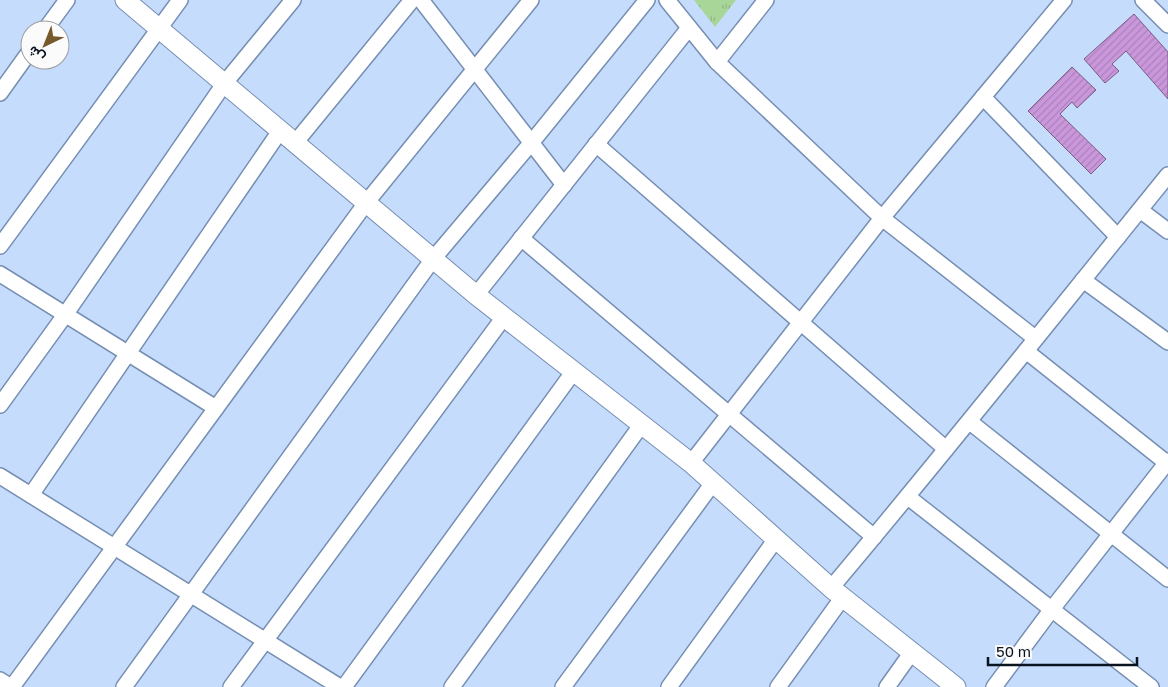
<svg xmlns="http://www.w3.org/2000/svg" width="1168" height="687" viewBox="0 0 1168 687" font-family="'Golos Text',Vazirmatn,sans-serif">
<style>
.grass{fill:url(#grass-tufts)}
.building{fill:url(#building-hatch);stroke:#775d80}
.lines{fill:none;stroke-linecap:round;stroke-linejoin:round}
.minor-casing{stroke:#758eb2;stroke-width:18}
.tertiary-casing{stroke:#758eb2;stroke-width:21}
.minor{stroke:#fff;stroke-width:15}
.tertiary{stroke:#fff;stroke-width:19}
</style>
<defs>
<pattern id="grass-tufts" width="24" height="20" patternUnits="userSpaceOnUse" patternTransform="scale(1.25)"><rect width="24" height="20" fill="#a8d698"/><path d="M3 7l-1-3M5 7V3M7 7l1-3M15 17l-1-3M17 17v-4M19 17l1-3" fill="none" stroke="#8fb783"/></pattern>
<pattern id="building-hatch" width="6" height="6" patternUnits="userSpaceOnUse" patternTransform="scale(1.25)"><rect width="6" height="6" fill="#ca97db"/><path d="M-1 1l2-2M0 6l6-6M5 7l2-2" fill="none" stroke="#ac81bc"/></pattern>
</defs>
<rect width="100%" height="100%" fill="#c6dcfc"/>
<polygon class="grass" points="694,0 736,0 715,27"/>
<g class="building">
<polygon points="1134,14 1168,52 1168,99 1126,51 1112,64 1119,71 1105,83 1084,59"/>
<polygon points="1072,67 1096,90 1077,108 1072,102 1060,114 1106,159 1091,174 1028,111"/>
</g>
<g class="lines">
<defs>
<g id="minor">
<polyline points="421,0 564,185"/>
<polyline points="667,0 717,62 882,218 1035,338"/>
<polyline points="1143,0 1168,25"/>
<polyline points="45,30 67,0"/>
<polyline points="717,62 766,0"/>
<polyline points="0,93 30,51"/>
<polyline points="983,97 1118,237"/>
<polyline points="295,143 412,0"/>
<polyline points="596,144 946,449"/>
<polyline points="1140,210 1168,231"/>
<polyline points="521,238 874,537"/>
<polyline points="0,246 180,0"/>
<polyline points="0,274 216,408"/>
<polyline points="1083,280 1168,342"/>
<polyline points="476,295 689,28"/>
<polyline points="1026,351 1168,464"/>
<polyline points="0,405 65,315 224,84 293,0"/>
<polyline points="970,422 1168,579"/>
<polyline points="691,463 882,218 1064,0"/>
<polyline points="0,476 340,687"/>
<polyline points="31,495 280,131"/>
<polyline points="908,497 1151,687"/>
<path d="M 831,588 C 946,452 1056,313 1168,175"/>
<polyline points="0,680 11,687"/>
<polyline points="12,687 366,203 531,0"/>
<polyline points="124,687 433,259 532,142 647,0"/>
<polyline points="231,687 504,317"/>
<polyline points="344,687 574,371"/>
<polyline points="452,687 642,424"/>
<polyline points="563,687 713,483"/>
<polyline points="669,687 776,539"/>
<polyline points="778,687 843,597"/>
<polyline points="887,687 912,652"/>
<polyline points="994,687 1052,609 1168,461"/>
</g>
<polyline id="tertiary" points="125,0 476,295 691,463 831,588 956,687"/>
</defs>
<use href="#minor" class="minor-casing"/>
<use href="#tertiary" class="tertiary-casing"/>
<use href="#minor" class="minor"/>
<use href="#tertiary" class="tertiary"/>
</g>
<g transform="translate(45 45) rotate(223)"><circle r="24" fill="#fbfbfb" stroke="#9b9ea3"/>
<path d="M0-4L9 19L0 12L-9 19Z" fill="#765a2d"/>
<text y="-8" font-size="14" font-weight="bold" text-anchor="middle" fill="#0a1320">ش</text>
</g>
<path d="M988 657v8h149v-8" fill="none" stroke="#0a1320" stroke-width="2.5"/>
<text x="996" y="657" font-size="15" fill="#0a1320" stroke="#fbfbfb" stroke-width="4" paint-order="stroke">50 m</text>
</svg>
